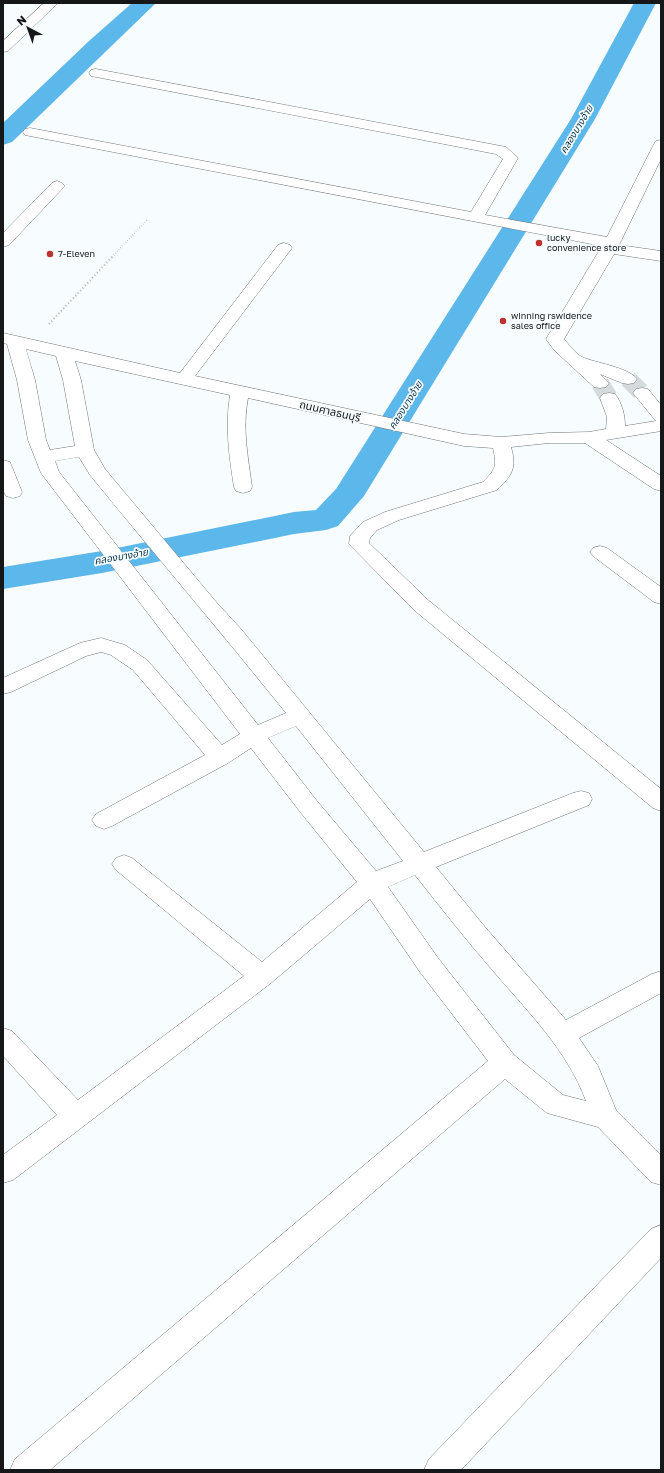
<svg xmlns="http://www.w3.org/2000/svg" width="664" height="1473" viewBox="0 0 664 1473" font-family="'Golos Text','Noto Sans Thai',sans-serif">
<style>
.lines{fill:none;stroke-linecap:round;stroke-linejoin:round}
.canal{fill:#5cb7ea;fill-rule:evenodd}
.minor-tunnel{stroke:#d5dadc;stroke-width:18;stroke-dasharray:18 9;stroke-linecap:butt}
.minor-casing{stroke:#727678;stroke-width:1}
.path-far1{stroke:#acb0b2;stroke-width:1.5;stroke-dasharray:0.5 2;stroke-linecap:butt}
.path{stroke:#acb0b2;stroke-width:2;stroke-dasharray:1 2.5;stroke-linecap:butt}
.minor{fill:#fff;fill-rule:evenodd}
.poi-dot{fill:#bf3031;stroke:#f7fcff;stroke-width:1.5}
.labels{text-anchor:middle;stroke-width:3.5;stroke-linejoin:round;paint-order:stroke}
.far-poi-label{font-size:9px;fill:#161718;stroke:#f7fcff;text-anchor:start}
.far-water-label{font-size:10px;font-style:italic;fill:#0b3449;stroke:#f7fcff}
.street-label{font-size:11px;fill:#161718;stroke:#f7fcff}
</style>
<rect width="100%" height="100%" fill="#f7fcff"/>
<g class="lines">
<g class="canal">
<polygon points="132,3 156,3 12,142 3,145 3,123 89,41"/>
<polygon points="634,3 656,3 595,119 364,496 338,526 326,530 294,534 102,573 3,589 3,567 102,551 294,512 316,510 336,489 571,119"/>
</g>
<g class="minor-tunnel">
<polyline points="628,379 642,393"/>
<polyline points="600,383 609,398"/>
</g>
<defs>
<g id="minor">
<polygon points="44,3 58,3 8,51 3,52 3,41"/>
<path d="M 96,69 L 506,147 L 518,158 L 485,215 L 607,237 L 654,144 L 656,141 L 661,140 L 661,159 L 619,245 L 661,251 L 661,261 L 614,254 L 564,339 C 568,344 576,354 582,357 C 595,363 628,367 637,379 L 634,383 L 628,384 L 622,383 L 600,374 L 609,383 L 606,387 L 600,388 L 594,387 L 554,350 L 546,339 L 602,246 L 30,136 L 25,135 L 23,132 L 25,129 L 30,128 L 471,212 L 503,159 L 496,154 L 91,76 L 89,73 L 91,70 Z"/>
<polygon points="57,181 62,183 65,186 62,189 9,245 3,247 3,233 52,183"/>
<path d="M 284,243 L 290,245 L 292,248 L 195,376 L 464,434 L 501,437 L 549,433 L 589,432 L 606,429 L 607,417 L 600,398 L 603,394 L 609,393 L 615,394 C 622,403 625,415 625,426 L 656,421 L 633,393 L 636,389 L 642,388 L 648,389 L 661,405 L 661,431 L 606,440 L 661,476 L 661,491 L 654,489 L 585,443 L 549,443 L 511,447 C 517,469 512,475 497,490 L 399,520 L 377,530 L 370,538 L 369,543 L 428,600 L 661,789 L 661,811 L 653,808 L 414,610 L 349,544 L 350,536 L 363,522 L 385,512 L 483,482 C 496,469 497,466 493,448 L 464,446 L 248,398 C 242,428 248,457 252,487 L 250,491 L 243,493 L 236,491 L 234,487 C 229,456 225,426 230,395 L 75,361 L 81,380 L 94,450 L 105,469 L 217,603 L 241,629 L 424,852 L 573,793 L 581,791 L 589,793 L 592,799 L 589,805 L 436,867 L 485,927 L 566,1020 L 652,974 L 661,971 L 661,993 L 579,1038 L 598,1066 L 616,1110 L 661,1155 L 661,1185 L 651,1182 L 598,1127 L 547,1113 L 505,1079 L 50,1470 L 10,1470 L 15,1459 L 488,1061 L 420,972 L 370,899 L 271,983 L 13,1180 L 3,1183 L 3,1155 L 57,1115 L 3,1056 L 3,1028 L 12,1031 L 78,1100 L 244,976 L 116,870 L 112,864 L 116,858 L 124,855 L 132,858 L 262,962 L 357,882 L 301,813 L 251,748 L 228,763 L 112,826 L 104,829 L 96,826 L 92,820 L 96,814 L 205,755 L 133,670 L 111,655 L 101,652 L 86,656 L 11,692 L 3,694 L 3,678 L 80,643 L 101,638 L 125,645 L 147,660 L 222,745 L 240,734 L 41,473 L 28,440 L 17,380 L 7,344 L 3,343 L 3,333 L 180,373 L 278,245 ZM 26,349 L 56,356 L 63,380 L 75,446 L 50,450 L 46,440 L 35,380 ZM 79,457 L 90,475 C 155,555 222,633 286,713 L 258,725 L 59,472 L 55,461 ZM 296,726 L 403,861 L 376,871 L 317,801 L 268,738 ZM 415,875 C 441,908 467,941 494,972 C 529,1013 567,1050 586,1101 L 563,1095 L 514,1055 L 438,958 L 388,887 Z"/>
<polygon points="3,460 10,462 22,492 20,496 13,498 6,496 4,492"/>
<polygon points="600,546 607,548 661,587 661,604 654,602 593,556 590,552 593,548"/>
<polygon points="661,1225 661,1258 461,1470 424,1470 429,1459 651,1229"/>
</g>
</defs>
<use href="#minor" class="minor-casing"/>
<polyline class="path-far1" points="112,257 147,220"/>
<polyline class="path" points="49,324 113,256"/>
<use href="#minor" class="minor"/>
</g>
<g class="poi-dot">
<circle cx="539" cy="243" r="4"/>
<circle cx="50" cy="254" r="4"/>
<circle cx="503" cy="321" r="4"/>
</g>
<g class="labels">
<g class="far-poi-label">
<text x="547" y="241">lucky<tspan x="547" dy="10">convenience store</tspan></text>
<text x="58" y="257">7-Eleven</text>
<text x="511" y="319">winning rswidence<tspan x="511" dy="10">sales office</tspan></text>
</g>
<g class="far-water-label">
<text transform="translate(576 129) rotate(-59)" y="4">คลองบางอ้าย</text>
<text transform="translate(405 405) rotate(-58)" y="4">คลองบางอ้าย</text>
<text transform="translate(121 556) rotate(-10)" y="4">คลองบางอ้าย</text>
</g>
<g class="street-label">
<text transform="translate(330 411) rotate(13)" y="4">ถนนศาลธนบุรี</text>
</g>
</g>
<rect width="664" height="1473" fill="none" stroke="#161718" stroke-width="8"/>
<g transform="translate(28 28) rotate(319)" stroke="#f7fcff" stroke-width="3" paint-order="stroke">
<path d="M0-3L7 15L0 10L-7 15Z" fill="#161718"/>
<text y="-6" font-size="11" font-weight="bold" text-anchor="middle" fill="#161718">N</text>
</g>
</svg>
